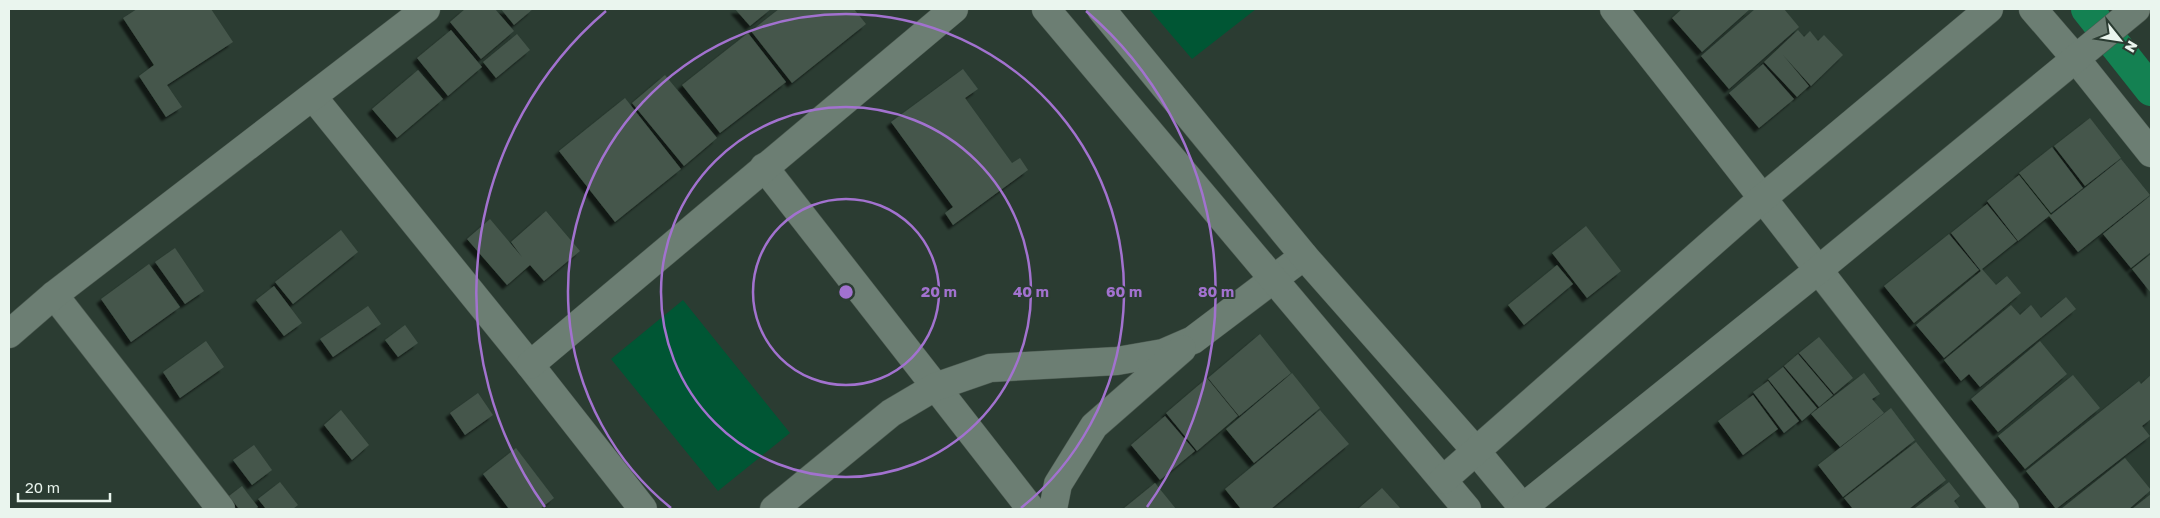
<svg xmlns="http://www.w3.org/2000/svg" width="2160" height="518" viewBox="0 0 2160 518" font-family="'Golos Text',sans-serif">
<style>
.green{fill:#005634}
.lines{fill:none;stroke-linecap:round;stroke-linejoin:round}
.canal{stroke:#148152;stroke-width:32}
.building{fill:#45564b;filter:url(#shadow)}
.minor-casing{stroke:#4b5950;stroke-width:29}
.tertiary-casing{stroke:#4b5950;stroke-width:29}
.minor{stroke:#6c7e73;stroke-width:28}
.tertiary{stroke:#6c7e73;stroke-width:28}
.ring{fill:none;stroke:#a272cf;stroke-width:2.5}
.centre{fill:#a272cf;stroke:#2b3c32;stroke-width:2.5}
.ring-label{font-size:15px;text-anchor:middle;font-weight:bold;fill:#a272cf;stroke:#2b3c32;stroke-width:4;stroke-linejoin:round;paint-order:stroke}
</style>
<defs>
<filter id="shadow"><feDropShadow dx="-4.5" dy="4.5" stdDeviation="1" flood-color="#0009"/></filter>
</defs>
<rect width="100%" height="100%" fill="#2b3c32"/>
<g class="green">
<polygon points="1149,9 1256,9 1192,59"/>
<polygon points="683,300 790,433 718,491 611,359"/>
</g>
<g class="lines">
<polyline class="canal" points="2087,9 2151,90"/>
</g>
<g class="building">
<polygon points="137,9 211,9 233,42 167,85 182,107 166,117 139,76 154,65 123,18"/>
<polygon points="465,9 495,9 514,31 481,59 450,22"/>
<polygon points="501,9 533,9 514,25"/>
<polygon points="735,9 771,9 750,26"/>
<polygon points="779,9 854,9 866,24 792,83 751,31"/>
<polygon points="1682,9 1750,9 1702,52 1672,18"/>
<polygon points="1755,9 1784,9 1799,27 1729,89 1701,56"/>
<polygon points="451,30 482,67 448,96 417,58"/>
<polygon points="1798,30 1804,37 1810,31 1818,41 1824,35 1843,55 1811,86 1783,55 1809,86 1797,97 1764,62"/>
<polygon points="748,33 786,82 720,133 682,85"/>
<polygon points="517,34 530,50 496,78 483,62"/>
<polygon points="1763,64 1794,99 1759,128 1729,93"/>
<polygon points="963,69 978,89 965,98 1012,163 1020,158 1028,170 953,225 945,213 953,207 891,122"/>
<polygon points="418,70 443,99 397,138 372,109"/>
<polygon points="665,75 717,138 684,166 632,103"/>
<polygon points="625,98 681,169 615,222 559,151"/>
<polygon points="2090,118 2121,158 2085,186 2054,146"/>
<polygon points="2052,147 2083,188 2051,213 2019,173"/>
<polygon points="2121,159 2150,195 2078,252 2049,216 2018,241 1987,201 2019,175 2051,215"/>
<polygon points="2150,196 2151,252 2131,268 2103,234"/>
<polygon points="1987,204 2017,241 1982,269 1996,285 2007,276 2021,293 1944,358 1916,325 1981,271 1951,233"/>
<polygon points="546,211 580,251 544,281 530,265 507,285 467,239 490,219 522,257 511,242"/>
<polygon points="1586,226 1621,271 1587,298 1552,253"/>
<polygon points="341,230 358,252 293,304 275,282"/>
<polygon points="1949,234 1979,270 1914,323 1884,286"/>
<polygon points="175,248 204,291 185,304 155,262"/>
<polygon points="2151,254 2151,293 2132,269"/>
<polygon points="149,264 180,307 131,342 101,299"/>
<polygon points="1557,265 1573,284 1524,325 1508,305"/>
<polygon points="274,286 302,323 284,336 256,300"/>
<polygon points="2066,297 2076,309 1980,387 1969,374 1961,381 1944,360 2011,305 2020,315 2031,305 2041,318"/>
<polygon points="368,306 381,324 333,357 320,339"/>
<polygon points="405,325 418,343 398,357 385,340"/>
<polygon points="1260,334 1291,373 1239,416 1208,378"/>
<polygon points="1819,337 1853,378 1834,394 1799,353"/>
<polygon points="206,341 224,367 180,398 163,372"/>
<polygon points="2040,341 2067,374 1998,432 1971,399"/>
<polygon points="1798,354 1833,395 1819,407 1784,366"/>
<polygon points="1783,367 1817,408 1802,421 1768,379"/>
<polygon points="1292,373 1320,408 1254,463 1226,429"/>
<polygon points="1864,373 1880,394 1872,399 1884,413 1840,447 1811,414"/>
<polygon points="2073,375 2100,408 2025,469 1998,436"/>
<polygon points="2151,375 2151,419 2142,426 2150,436 2056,509 2026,471 2139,381 2141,384"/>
<polygon points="1207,378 1238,416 1197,451 1166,413"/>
<polygon points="1768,381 1799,421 1784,433 1753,392"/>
<polygon points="478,393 493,415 465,435 450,413"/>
<polygon points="1753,395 1778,429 1743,455 1718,421"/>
<polygon points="1891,408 1915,440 1843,497 1818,465"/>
<polygon points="341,410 369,445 352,460 324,425"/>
<polygon points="1320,410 1349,444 1271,509 1241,509 1225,489"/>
<polygon points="1165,416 1195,451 1160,480 1131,445"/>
<polygon points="1916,442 1946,480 1909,509 1853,509 1844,498"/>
<polygon points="254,445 272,470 252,485 233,460"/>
<polygon points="516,448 554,498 540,509 509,509 483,474"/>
<polygon points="2125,458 2151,490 2129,509 2061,509"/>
<polygon points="280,482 298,505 293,509 266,509 258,499"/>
<polygon points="1949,482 1960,496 1954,501 1960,509 1914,509"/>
<polygon points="1155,483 1176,509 1123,509"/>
<polygon points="242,486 258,507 255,509 239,509 229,496"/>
<polygon points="1382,488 1401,509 1358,509"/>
<polygon points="2151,494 2151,509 2132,509"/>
</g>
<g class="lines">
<defs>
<g id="minor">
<path d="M 1614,9 C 1746,175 1874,343 2005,509"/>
<polyline points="2033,9 2076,59 2151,153"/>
<polyline points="313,97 530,365 643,509"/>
<polyline points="764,167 1031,509"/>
<polyline points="54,295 221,509"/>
<polyline points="530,365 954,9"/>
<polyline points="774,509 891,413 935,387 990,368 1117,361 1163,353 1193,340 1304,256"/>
<polyline points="1053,509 1058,484 1094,426 1182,349"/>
</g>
<g id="tertiary">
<polyline points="1046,9 1467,509"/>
<polyline points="1101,9 1304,256 1476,451 1524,509"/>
<polyline points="9,334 54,295 426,9"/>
<polyline points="1443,480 1764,197 1989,9"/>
<polyline points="1521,509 1817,271 2136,9"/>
</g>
</defs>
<use href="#minor" class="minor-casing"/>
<use href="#tertiary" class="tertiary-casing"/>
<use href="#minor" class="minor"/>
<use href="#tertiary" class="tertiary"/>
</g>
<g class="ring">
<circle cx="846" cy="292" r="93"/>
<circle cx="846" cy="292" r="185"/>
<path d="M671 508A278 278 0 1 1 1021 508"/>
<path d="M545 507A370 370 0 0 1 606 11M1086 11A370 370 0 0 1 1147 507"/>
</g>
<circle cx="846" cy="292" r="8" class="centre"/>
<g class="ring-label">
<text x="939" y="297">20 m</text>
<text x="1031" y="297">40 m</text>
<text x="1124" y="297">60 m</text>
<text x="1216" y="297">80 m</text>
</g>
<rect width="2160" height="518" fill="none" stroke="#eaf5ee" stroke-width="20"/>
<g transform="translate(2120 40) rotate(120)" stroke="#2b3c32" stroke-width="4" paint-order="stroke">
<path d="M0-4L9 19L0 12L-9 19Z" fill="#eaf5ee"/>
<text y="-8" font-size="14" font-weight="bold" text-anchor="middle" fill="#eaf5ee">N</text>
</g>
<path d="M18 493v8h92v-8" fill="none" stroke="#eaf5ee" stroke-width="2.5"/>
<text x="25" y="493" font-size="15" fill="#eaf5ee" stroke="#2b3c32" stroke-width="4" paint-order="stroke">20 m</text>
</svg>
